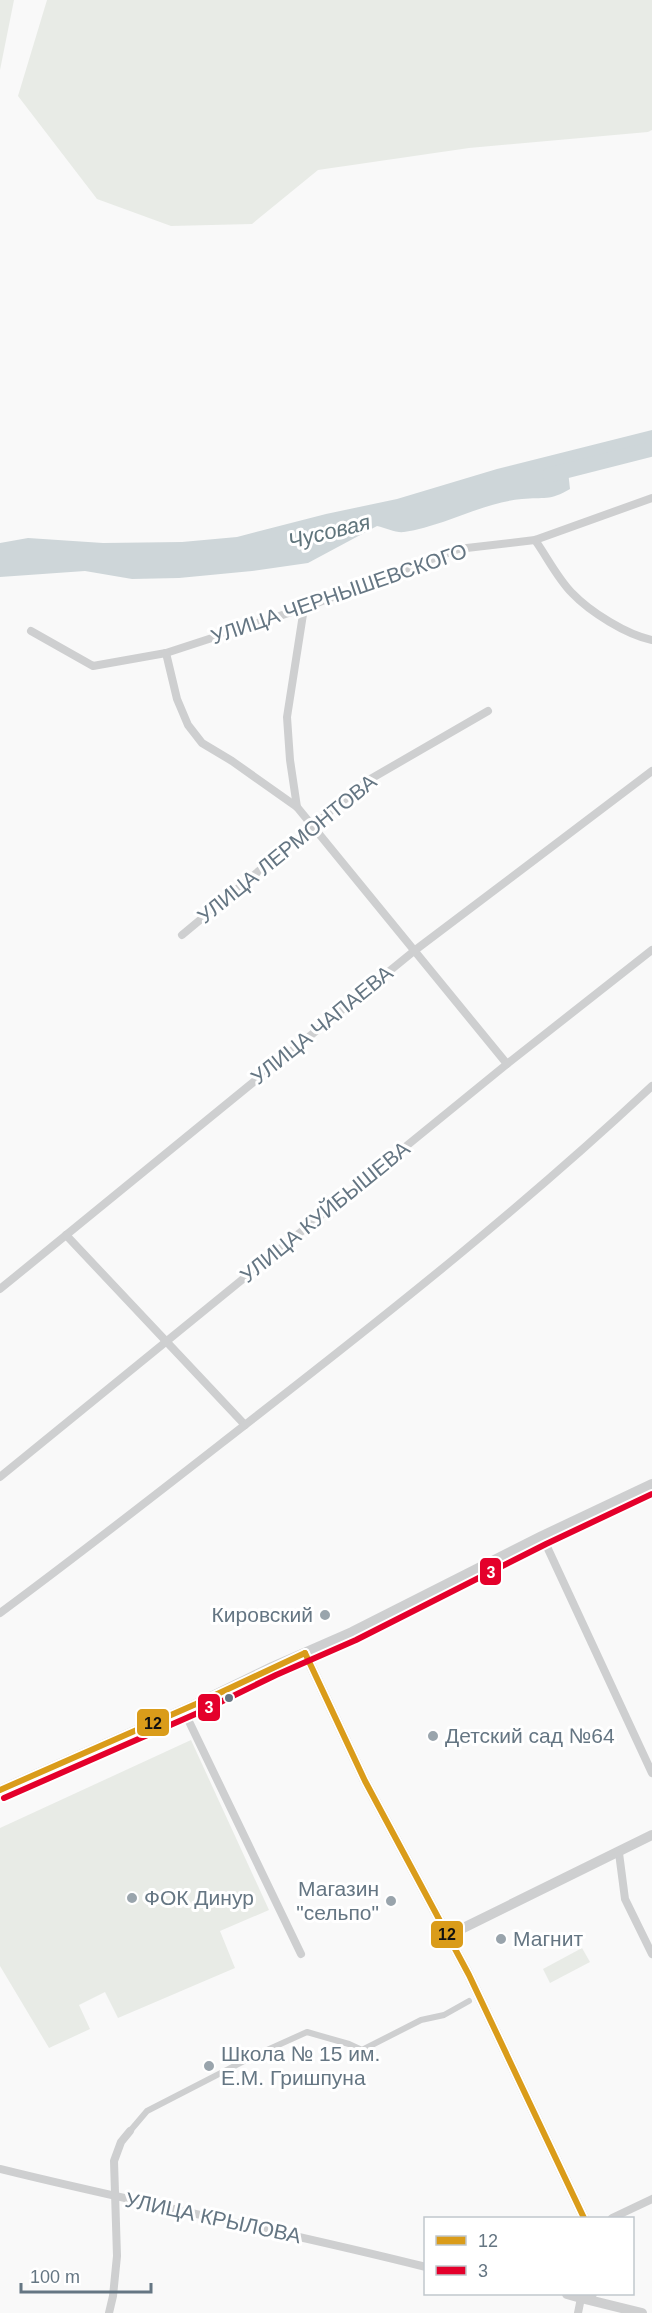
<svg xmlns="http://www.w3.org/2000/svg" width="652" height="2313" viewBox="0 0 652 2313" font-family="Helvetica,sans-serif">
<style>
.green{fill:#e8ebe6}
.water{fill:#ced6d9}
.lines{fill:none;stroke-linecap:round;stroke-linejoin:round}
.river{stroke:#ced6d9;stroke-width:15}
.pedestrian{stroke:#cecfd0;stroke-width:6}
.minor{stroke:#cecfd0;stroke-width:8}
.tertiary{stroke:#cecfd0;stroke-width:10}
.bus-1-casing{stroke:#fff;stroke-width:10}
.bus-2-casing{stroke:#fff;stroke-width:10}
.bus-1{stroke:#da9c1a;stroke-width:6}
.bus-2{stroke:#e4002b;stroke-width:6}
.poi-dot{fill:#99a4ac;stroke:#fff;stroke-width:2}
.bus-dot{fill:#657683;stroke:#fff;stroke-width:2}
.labels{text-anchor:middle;stroke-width:6;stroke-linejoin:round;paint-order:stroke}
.street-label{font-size:21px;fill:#657683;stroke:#fff}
.poi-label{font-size:21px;fill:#657683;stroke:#fff;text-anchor:start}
.water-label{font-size:22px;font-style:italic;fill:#60757c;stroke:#fff}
.line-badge{stroke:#fff;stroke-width:2}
.badge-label{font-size:16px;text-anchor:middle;font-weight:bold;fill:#fff}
.pale-badge-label{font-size:16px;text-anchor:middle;font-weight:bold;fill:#111}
</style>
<rect width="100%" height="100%" fill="#f9f9f9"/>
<g class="green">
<polygon points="0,0 14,0 0,70"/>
<polygon points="47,0 652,0 652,130 648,132 469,148 318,170 252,224 171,226 97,199 18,96"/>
<polygon points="191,1740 269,1910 220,1931 235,1968 118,2018 105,1992 79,2005 90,2029 49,2048 0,1966 0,1828"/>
<polygon points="582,1948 590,1962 550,1983 543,1969"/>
</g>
<path class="water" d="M 652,430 L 652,453 L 646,450 L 568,471 L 570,489 C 550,501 544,497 522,499 C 481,503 445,526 404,532 C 396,533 386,528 377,526 L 308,563 L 252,571 L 179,578 L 132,579 L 85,571 L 0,577 L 0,543 L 28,538 L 103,543 L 182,542 L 237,537 L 326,514 L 397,499 L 497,469 Z"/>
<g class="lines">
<polyline class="river" points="550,475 652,449"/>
<polyline class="pedestrian" points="130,2131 147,2111 256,2055 307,2032 349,2044 362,2050 421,2020 444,2015 469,2001"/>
<g class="minor">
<path d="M 535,540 C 547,557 558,579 572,593 C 590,612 627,635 652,640"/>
<polyline points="304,608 287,717 290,760 297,807 507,1064"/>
<polyline points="31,631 93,666 166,653 304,608 458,549 535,540 652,498"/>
<polyline points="166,653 177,699 188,725 202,743 232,761 297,807"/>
<polyline points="182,935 367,781 488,711"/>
<polyline points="66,1235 245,1425"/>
<polyline points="0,1289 414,951 652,771"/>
<polyline points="0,1477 507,1064 652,950"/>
<polyline points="542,1536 652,1773"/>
<path d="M 0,1613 C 88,1548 173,1481 259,1414 C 394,1309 527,1203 652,1086"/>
<polyline points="183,1709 301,1954"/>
<polyline points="619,1853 625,1899 652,1954"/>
<path d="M 0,2169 C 141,2204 284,2231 426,2267"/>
<polyline points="612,2218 652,2199"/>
<polyline points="109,2313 113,2296 117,2256 114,2161 121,2142 130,2131"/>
<polyline points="578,2313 581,2298"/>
</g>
<g class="tertiary">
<polyline points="305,1653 365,1781 469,1975 584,2218"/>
<polyline points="0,1790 196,1704 272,1667 352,1632 542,1536 652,1484"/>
<polyline points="449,1935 652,1835"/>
<polyline points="567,2294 581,2298 592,2294"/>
<polyline points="581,2298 642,2313"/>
</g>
<defs>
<g id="bus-1">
<polyline points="305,1653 365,1781 469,1975 584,2218"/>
<polyline points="0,1790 196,1704 305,1653"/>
</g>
<polyline id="bus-2" points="4,1798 200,1712 276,1675 356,1640 546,1544 652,1494"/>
</defs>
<use href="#bus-1" class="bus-1-casing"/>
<use href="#bus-2" class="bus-2-casing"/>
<use href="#bus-1" class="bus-1"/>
<use href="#bus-2" class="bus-2"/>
</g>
<g class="poi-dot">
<circle cx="325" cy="1615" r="6"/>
<circle cx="433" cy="1736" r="6"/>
<circle cx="132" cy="1898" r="6"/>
<circle cx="391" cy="1901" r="6"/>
<circle cx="501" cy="1939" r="6"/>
<circle cx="209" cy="2066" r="6"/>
</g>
<circle class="bus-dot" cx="229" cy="1698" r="5"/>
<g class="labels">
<g class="street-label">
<text transform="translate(339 594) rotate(-19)" y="7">УЛИЦА ЧЕРНЫШЕВСКОГО</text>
<text transform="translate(287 849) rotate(-39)" y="7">УЛИЦА ЛЕРМОНТОВА</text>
<text transform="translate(322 1025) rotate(-39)" y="7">УЛИЦА ЧАПАЕВА</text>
<text transform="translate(325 1212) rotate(-39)" y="7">УЛИЦА КУЙБЫШЕВА</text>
<text transform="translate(213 2218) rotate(12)" y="7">УЛИЦА КРЫЛОВА</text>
</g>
<g class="poi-label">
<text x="313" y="1622" text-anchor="end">Кировский</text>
<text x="445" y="1743">Детский сад №64</text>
<text x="379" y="1896" text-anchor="end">Магазин<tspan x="379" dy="24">"сельпо"</tspan></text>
<text x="144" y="1905">ФОК Динур</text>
<text x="513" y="1946">Магнит</text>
<text x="221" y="2061">Школа № 15 им.<tspan x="221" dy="24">Е.М. Гришпуна</tspan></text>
</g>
<g class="water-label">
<text transform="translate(329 531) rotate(-14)" y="8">Чусовая</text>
</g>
</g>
<g class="line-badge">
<rect x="479" y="1557" width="23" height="29" rx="6" fill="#e4002b"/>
<rect x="197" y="1693" width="24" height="29" rx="6" fill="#e4002b"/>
<rect x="136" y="1708" width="34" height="29" rx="6" fill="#da9c1a"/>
<rect x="430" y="1920" width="34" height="29" rx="6" fill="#da9c1a"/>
</g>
<g class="badge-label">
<text x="491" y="1578">3</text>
<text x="209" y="1713">3</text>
</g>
<g class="pale-badge-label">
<text x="153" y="1729">12</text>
<text x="447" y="1940">12</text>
</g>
<rect x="424" y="2217" width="210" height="78" fill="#ffffff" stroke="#c1c8cd" stroke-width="1.5"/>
<rect x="436" y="2236" width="30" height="9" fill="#da9c1a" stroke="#c1c8cd" stroke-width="1.5"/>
<text x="478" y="2247" font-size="18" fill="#657683">12</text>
<rect x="436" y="2266" width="30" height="9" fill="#e4002b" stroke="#c1c8cd" stroke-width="1.5"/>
<text x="478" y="2277" font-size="18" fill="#657683">3</text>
<path d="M21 2283v9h130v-9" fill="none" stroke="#657683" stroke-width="3"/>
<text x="30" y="2283" font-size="18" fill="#657683" stroke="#ffffff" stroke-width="4.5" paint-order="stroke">100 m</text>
</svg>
